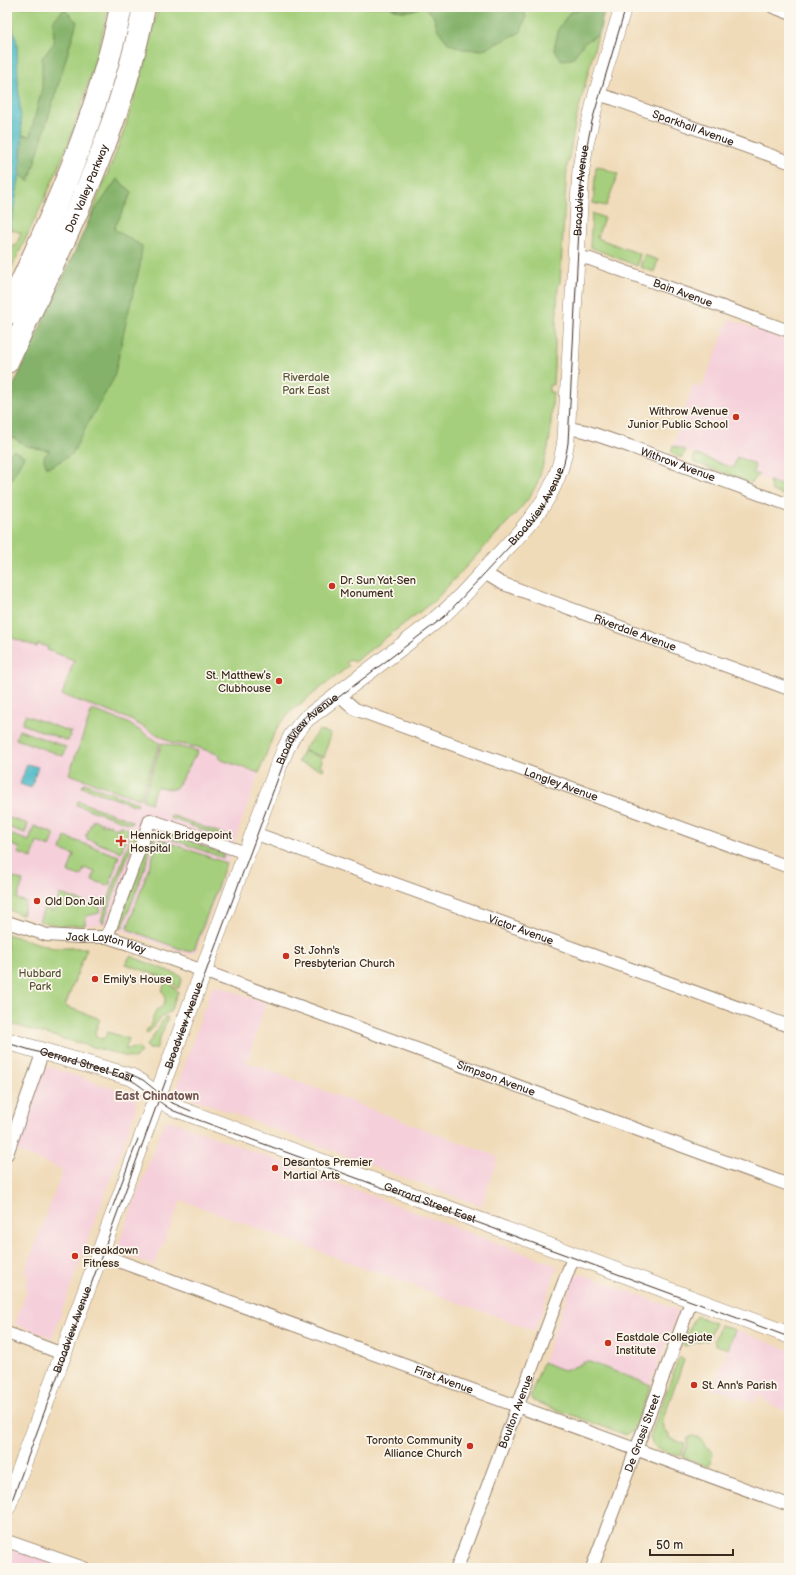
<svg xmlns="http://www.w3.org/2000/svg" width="796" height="1575" viewBox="0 0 796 1575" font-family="'Balsamiq Sans',sans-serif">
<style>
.built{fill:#f5cfda}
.green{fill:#a5cf7b;stroke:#707c4c}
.forest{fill:#84b26b;stroke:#606e44}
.water{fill:#4cbac6;stroke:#447272}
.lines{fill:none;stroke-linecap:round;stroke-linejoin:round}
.street-casing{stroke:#96826c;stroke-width:14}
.secondary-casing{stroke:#96826c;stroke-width:18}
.highway-casing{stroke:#96826c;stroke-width:24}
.street{stroke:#fff;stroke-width:12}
.secondary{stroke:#fff;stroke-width:17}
.highway{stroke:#fff;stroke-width:22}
.tram{stroke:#3b2a1e;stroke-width:1}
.poi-dot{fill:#c8321e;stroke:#fbf7ec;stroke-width:1.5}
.labels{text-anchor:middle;stroke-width:3.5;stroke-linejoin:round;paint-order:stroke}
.street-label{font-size:11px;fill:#3b2a1e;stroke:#fbf7ec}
.park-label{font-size:11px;fill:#565335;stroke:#fbf7ec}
.poi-label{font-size:11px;fill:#3b2a1e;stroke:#fbf7ec;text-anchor:start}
.neighbourhood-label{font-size:12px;font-weight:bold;fill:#755758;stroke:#fbf7ec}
</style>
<rect width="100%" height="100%" fill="#fbf7ec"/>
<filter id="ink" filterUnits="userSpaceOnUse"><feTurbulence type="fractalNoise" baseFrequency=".025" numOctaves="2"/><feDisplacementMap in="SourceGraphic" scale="8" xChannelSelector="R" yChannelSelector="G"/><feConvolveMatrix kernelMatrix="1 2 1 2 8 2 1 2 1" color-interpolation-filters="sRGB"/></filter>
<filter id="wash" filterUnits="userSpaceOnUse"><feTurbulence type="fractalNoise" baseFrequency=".012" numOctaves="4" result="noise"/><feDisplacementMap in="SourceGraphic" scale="16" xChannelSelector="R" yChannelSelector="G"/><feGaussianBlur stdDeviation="0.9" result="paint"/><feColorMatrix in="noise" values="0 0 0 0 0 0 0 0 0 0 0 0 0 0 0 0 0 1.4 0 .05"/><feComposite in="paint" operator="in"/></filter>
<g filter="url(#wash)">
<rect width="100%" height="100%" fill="#f0dbb9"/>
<g class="built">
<polygon points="729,319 789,341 789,488 673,446 693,385 702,388"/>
<polygon points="7,636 36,647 38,644 48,647 47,650 74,660 62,694 127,718 173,743 197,747 220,755 219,759 259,773 196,951 189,955 104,924 60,926 39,921 7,909"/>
<polygon points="217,985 266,1004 247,1062 498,1157 481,1206 180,1094 177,1090 177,1086 210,992 213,988"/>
<polygon points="50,1067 133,1095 135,1097 136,1103 135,1112 52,1338 15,1324 27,1290 25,1287 29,1276 24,1274 63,1170 15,1150 44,1071 46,1068"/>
<polygon points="169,1120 556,1265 557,1267 535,1331 181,1200 154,1266 116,1251 164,1123"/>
<polygon points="579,1273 676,1309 678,1312 633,1431 626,1435 533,1401 530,1397 575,1275"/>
<polygon points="735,1330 789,1350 789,1412 773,1406 758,1395 755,1403 713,1388"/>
<polygon points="7,1548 10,1548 62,1566 62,1568 7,1568"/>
</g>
<g class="green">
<path d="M 7,7 L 109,7 C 96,60 81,113 60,164 C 44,202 25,240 7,277 L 7,247 L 16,246 L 21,233 L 7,228 Z"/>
<path d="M 158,7 L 605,7 L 576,120 L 567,167 L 560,282 L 558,288 L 553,385 L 549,385 L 549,392 L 553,392 L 550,437 L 548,448 L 537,484 L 529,498 L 519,510 L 435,600 L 354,662 L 351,659 L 346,663 L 349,666 L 290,712 L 279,725 L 273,736 L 259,773 L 219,759 L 220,755 L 197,747 L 173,743 L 127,718 L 62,695 L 74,660 L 47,650 L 48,647 L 38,644 L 37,647 L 7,636 L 7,434 L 17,439 L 42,370 L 132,192 L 117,180 L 90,218 C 100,191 112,164 122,136 C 136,94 148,51 158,7 Z"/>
<polygon points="598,166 618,174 606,206 593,203 596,167"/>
<polygon points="592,213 604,218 597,238 640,254 637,266 590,247"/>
<polygon points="644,255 658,260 654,272 640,267"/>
<polygon points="673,446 686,450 681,458 674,455 671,451"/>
<polygon points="695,454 733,468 737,457 753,463 753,464 755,465 753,473 759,475 751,483 693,462"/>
<polygon points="769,481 789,488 789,497 772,491"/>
<polygon points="92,710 126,722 160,743 140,799 69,774"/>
<polygon points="25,715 71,732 68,741 22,724"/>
<polygon points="19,730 66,747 63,756 16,739"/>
<polygon points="319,730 331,734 324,757 303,750"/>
<polygon points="162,743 198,751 177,787 173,789 158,787 155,789 151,803 142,800"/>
<polygon points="303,751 320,757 322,761 320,766 324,767 323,770 298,762"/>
<polygon points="84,783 138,803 137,806 82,787"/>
<polygon points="78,801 132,821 131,824 76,805"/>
<polygon points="171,815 231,837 230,840 170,818"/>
<polygon points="7,817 28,824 25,833 7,827"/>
<polygon points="94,819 100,823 101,822 102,822 102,826 105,823 106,823 106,825 110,824 113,828 119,828 120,825 129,829 121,852 87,839 87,836 85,835 88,833 88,830 90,827 90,825 92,824 92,821"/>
<polygon points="34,826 55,834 50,847 37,842 32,858 18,853 20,848 9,844 7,849 7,833 29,841"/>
<polygon points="133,831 137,832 103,923 101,920"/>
<polygon points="165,832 224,854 223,858 163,836"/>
<polygon points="65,837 119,856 109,886 92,880 95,872 84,868 81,876 68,872 74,855 61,850"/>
<polygon points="151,837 155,839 123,927 120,927 120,922"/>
<polygon points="159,839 226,863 195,948 190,951 186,951 127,929"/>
<polygon points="7,875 23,881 17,899 26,902 22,915 7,909"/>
<path d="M 60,894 L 101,908 L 99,913 C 90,916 85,913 85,925 L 60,926 L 39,921 L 44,908 L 53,911 Z"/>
<path d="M 7,934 L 53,948 L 87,948 L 65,1006 L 100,1019 L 95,1032 L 96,1036 C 102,1041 105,1038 108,1032 L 129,1039 L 125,1049 L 139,1048 L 141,1052 L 137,1056 L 135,1059 L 7,1023 Z"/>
<polygon points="130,956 181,976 182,979 178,989 172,981 126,964"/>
<path d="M 166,980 L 170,983 L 178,992 L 170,1012 C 160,1015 156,1026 148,1033 L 146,1032 L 147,1029 L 149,1029 L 156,1010 C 165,1007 168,998 162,991 Z"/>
<polygon points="165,1017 168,1017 156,1049 148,1049 146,1045 151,1040"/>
<polygon points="697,1316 715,1323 709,1339 707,1341 703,1340 686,1346 683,1345 693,1320 694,1320"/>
<polygon points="720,1325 735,1330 728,1349 716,1345 714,1341"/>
<path d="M 679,1357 L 684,1360 L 663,1419 L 664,1429 L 669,1435 L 669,1438 L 685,1444 L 681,1456 C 670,1453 652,1451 650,1437 Z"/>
<polygon points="587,1361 651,1385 633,1431 626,1435 533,1401 530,1397 543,1362 565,1371"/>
<polygon points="693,1436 698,1437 713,1453 709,1467 683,1457 687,1446 687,1439"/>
</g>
<g class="forest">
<path d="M 390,7 L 421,7 C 409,12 402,13 390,7 Z"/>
<polygon points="424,7 522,7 526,16 521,32 483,50 462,49 448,43 438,30 433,15"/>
<polygon points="585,7 599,7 604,10 599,34 584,43 572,59 561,60 554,49 559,28 570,12 579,10"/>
<polygon points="64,9 77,22 29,182 20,174 22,135 30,136 42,88 42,58 54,43 53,21"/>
<polygon points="117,179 132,192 114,229 142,246 140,266 127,318 115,373 113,380 91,418 72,454 54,465 47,467 44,460 44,456 50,451 27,446 7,434 7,400 90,218"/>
<polygon points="13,450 24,456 7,487 7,457"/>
</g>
<g class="water">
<polygon points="7,7 17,43 18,82 22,135 20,174 7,248"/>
<polygon points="27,764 38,767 31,788 20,784"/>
</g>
</g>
<g filter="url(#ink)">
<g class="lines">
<defs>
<g id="street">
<polyline points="773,7 789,13"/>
<path id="s1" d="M 597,94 L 614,99 L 789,162"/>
<path id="s2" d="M 576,257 L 590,259 L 789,331"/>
<path id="s3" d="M 567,428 L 585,431 L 629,446 L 789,505"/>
<path id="s4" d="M 483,572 L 501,583 L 789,689"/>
<path id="s5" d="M 338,694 L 355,709 L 789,867"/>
<path id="s6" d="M 254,833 L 789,1026"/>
<path id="s7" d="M 7,922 L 47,935 L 78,937 L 107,937 L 129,944 L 789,1185"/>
<polyline points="107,937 150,820 246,853"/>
<polyline points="7,1154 43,1051"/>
<path id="s8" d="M 99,1254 L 789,1505"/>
<polyline points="7,1333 63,1354"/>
<polyline points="7,1541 84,1568"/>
<path id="s9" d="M 457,1568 L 574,1255"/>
<path id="s10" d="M 592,1568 L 692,1299"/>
</g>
<g id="secondary">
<path id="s11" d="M 7,1041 L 131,1077 C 148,1085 158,1101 175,1108 L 789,1335"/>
<path id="s12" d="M 7,1507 L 277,770 L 285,750 L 292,736 L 306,719 L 435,621 C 456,604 473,584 491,564 C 528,524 559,497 566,439 L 581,169 L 585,144 L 597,94 L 623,7"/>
</g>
<g id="highway">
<path d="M 7,314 C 53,215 99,115 121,7"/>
<path id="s13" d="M 7,362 C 61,247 121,132 144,7"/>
</g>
</defs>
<use href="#street" class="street-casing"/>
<use href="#secondary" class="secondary-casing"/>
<use href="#highway" class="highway-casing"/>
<use href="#street" class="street"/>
<use href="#secondary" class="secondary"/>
<use href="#highway" class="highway"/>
<g class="tram">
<path d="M 286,742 C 295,722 312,710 329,698"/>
<path d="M 7,1043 L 131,1080 C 147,1089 158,1103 174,1111 L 789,1337"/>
<polyline points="126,1072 143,1080 170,1102 191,1111"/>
<polyline points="110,1214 138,1139"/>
<path d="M 7,1514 L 185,1028 L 290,746 L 300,730 L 314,716 L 444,617 L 536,518 C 553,495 564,472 568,443 L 582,170 L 592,121 L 626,7"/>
</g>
</g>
</g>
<g class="poi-dot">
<circle cx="736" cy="417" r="4"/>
<circle cx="332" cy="586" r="4"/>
<circle cx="279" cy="681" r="4"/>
<path d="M119 835h4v4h4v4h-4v4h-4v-4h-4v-4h4z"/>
<circle cx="37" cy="901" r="4"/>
<circle cx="286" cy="956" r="4"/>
<circle cx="95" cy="979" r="4"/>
<circle cx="275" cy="1168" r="4"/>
<circle cx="75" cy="1256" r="4"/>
<circle cx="608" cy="1343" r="4"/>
<circle cx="694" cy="1385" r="4"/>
<circle cx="470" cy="1446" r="4"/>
</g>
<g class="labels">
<g class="street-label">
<text dy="4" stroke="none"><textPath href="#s1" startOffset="102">Sparkhall Avenue</textPath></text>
<text dy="4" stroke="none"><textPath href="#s13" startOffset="191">Don Valley Parkway</textPath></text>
<text dy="4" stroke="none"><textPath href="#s12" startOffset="1484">Broadview Avenue</textPath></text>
<text dy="4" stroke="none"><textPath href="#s2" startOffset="113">Bain Avenue</textPath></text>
<text dy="4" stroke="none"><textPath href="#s3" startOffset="117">Withrow Avenue</textPath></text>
<text dy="4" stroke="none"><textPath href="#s12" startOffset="1160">Broadview Avenue</textPath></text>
<text dy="4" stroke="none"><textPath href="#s4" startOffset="164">Riverdale Avenue</textPath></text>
<text dy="4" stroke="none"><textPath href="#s12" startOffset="837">Broadview Avenue</textPath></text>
<text dy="4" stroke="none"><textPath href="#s5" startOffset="242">Langley Avenue</textPath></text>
<text dy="4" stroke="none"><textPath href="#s6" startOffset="284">Victor Avenue</textPath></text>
<text dy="4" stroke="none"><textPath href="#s7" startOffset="102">Jack Layton Way</textPath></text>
<text dy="4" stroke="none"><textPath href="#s12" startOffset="513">Broadview Avenue</textPath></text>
<text dy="4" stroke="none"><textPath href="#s11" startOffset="83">Gerrard Street East</textPath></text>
<text dy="4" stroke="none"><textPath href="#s7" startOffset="516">Simpson Avenue</textPath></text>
<text dy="4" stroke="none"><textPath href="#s11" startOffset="455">Gerrard Street East</textPath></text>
<text dy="4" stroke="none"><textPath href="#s12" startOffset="189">Broadview Avenue</textPath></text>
<text dy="4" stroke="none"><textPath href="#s8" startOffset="367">First Avenue</textPath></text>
<text dy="4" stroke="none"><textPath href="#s9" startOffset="167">Boulton Avenue</textPath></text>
<text dy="4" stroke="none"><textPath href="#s10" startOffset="144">De Grassi Street</textPath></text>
</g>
<g class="park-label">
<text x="306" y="381">Riverdale<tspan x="306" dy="13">Park East</tspan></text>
<text x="40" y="977">Hubbard<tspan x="40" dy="13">Park</tspan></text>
</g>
<g class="poi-label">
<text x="728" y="415" text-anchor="end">Withrow Avenue<tspan x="728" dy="13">Junior Public School</tspan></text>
<text x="340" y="584">Dr. Sun Yat-Sen<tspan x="340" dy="13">Monument</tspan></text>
<text x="271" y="679" text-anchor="end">St. Matthew’s<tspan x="271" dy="13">Clubhouse</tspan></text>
<text x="130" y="839">Hennick Bridgepoint<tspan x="130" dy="13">Hospital</tspan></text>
<text x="45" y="905">Old Don Jail</text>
<text x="294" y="954">St. John's<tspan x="294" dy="13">Presbyterian Church</tspan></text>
<text x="103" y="983">Emily's House</text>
<text x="283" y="1166">Desantos Premier<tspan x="283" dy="13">Martial Arts</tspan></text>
<text x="83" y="1254">Breakdown<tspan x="83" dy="13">Fitness</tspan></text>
<text x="616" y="1341">Eastdale Collegiate<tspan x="616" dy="13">Institute</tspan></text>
<text x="702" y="1389">St. Ann's Parish</text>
<text x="462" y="1444" text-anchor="end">Toronto Community<tspan x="462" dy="13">Alliance Church</tspan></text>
</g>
<g class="neighbourhood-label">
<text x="157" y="1100">East Chinatown</text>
</g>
</g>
<rect width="796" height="1575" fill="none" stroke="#fbf7ec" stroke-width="24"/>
<path d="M650 1549v6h83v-6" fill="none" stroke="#3b2a1e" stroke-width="2"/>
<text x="656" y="1549" font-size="12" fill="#3b2a1e" stroke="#fbf7ec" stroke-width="3" paint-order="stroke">50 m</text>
</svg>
